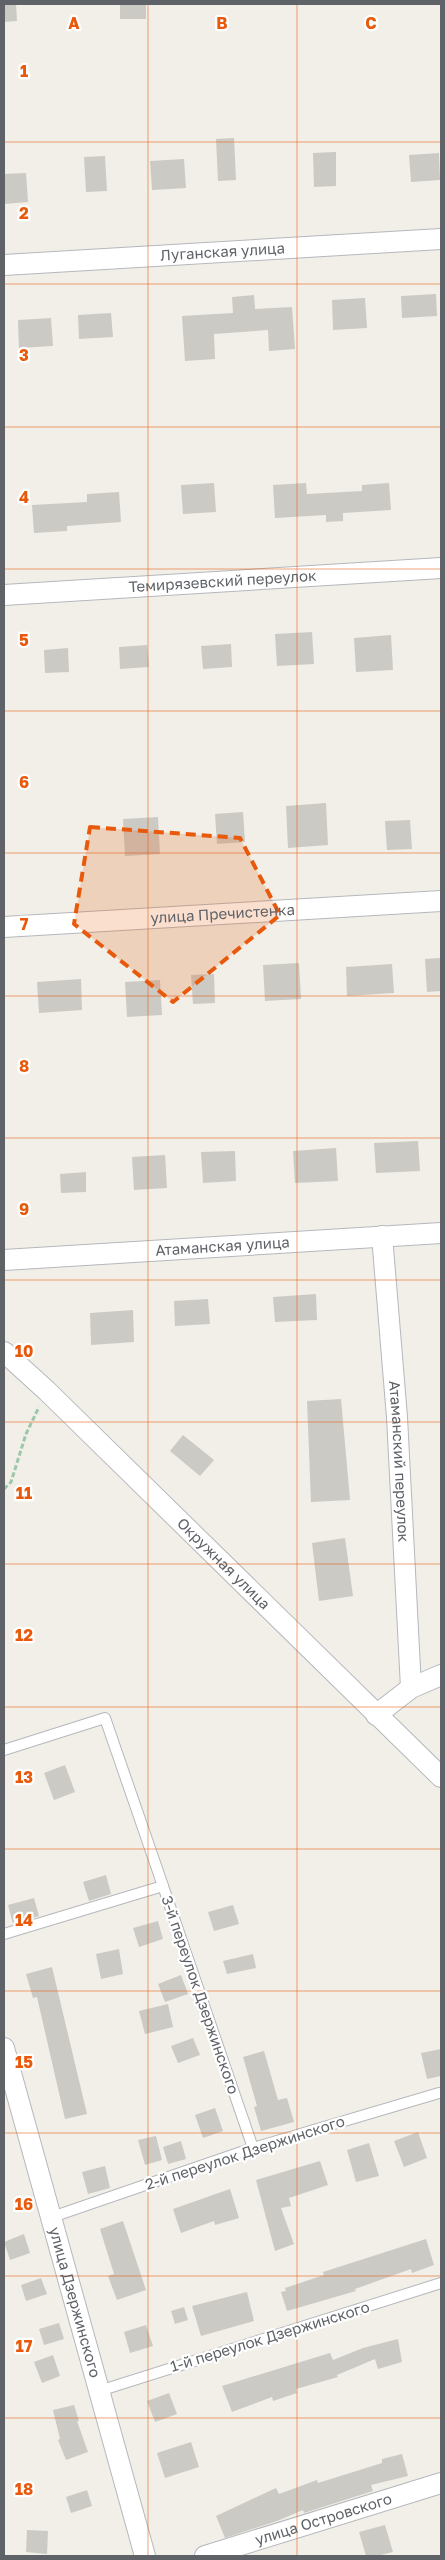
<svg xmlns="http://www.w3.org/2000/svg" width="445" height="2560" viewBox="0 0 445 2560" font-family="'Golos Text',sans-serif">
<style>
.building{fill:#cccac5}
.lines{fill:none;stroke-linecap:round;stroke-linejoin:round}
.lane-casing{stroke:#b5b8bc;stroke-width:12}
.street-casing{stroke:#b5b8bc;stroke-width:22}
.path{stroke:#9cc7a9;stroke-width:3;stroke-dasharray:5 2.5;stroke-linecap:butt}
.lane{stroke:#fff;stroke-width:10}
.street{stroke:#fff;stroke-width:20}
.marked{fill:#e8590c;fill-opacity:0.2;stroke:#e8590c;stroke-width:4;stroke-dasharray:10 6;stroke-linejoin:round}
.grid{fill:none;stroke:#e8590c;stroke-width:1;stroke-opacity:0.55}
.labels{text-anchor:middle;stroke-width:4.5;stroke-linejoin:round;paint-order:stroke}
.street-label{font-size:15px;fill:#5f6368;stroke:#fff}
.grid-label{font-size:16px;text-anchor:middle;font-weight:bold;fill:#e8590c;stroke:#fff;stroke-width:4.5;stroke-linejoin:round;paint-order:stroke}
</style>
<rect width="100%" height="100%" fill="#f1efe8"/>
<g class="building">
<polygon points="4,4 16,4 17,21 4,22"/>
<rect x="120" y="4" width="26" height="15"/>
<polygon points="234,138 236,180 218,181 216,139"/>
<polygon points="336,152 336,186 314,187 313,153"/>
<polygon points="439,153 440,180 411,182 409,155"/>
<polygon points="105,156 107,191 86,192 84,157"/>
<polygon points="184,159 186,188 152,190 150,161"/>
<polygon points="26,173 28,202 4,204 4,174"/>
<polygon points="436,294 437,316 402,318 401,296"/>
<polygon points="254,295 255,309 292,307 295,349 269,351 268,330 214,334 215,359 185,361 182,316 233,313 232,297"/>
<polygon points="365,298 367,328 333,330 332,300"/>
<polygon points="111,313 113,337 79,339 78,315"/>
<polygon points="51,318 53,346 19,348 18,320"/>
<polygon points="214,483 216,512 183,514 181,485"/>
<polygon points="306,483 307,494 362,491 362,485 389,483 391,510 343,513 343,521 326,522 326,515 275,518 273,485"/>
<polygon points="119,492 121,522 67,526 67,531 34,533 32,505 87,502 87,494"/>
<polygon points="312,632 314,664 277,666 275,634"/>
<polygon points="391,635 393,670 356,672 354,638"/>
<polygon points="231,644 232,667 203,669 201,646"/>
<polygon points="147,645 149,667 120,669 119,647"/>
<polygon points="68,648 69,672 45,673 44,650"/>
<polygon points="326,803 328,845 288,848 286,806"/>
<polygon points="243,812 245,842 217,844 215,814"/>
<polygon points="158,817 160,854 125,856 123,819"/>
<polygon points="410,820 412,849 387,850 385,821"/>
<polygon points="441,958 441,991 427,992 425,959"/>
<polygon points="299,963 301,999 265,1001 263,965"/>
<polygon points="392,964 394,993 347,996 346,967"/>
<polygon points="214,974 215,1003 193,1004 191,975"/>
<polygon points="81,979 82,1010 39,1013 37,982"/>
<polygon points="160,980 162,1015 127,1017 125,982"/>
<polygon points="418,1141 420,1171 376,1173 374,1143"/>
<polygon points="336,1148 338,1181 295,1183 293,1151"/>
<polygon points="235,1151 236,1181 203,1183 201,1152"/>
<polygon points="165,1155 167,1188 134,1190 132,1157"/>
<polygon points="86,1172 86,1192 61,1193 60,1174"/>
<polygon points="316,1294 317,1320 275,1322 273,1297"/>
<polygon points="208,1299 210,1324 175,1326 174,1301"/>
<polygon points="133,1310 134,1342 91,1345 90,1313"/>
<polygon points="341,1399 350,1500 311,1502 307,1401"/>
<polygon points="183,1435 214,1460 200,1476 170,1451"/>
<polygon points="345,1538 353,1596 319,1601 312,1543"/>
<polygon points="65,1765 75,1792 54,1800 44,1773"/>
<polygon points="106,1875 111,1894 89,1901 83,1882"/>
<polygon points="34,1898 39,1916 13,1924 8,1905"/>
<polygon points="233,1905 239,1924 214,1931 208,1912"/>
<polygon points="158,1921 163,1939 139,1947 133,1928"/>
<polygon points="119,1949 123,1974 101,1979 96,1954"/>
<polygon points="253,1954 256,1968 227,1974 223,1961"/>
<polygon points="52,1967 87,2114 65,2119 37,1997 33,1998 26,1974"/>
<polygon points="181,1975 188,1994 165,2002 158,1984"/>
<polygon points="168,2004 173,2027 145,2034 139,2011"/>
<polygon points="193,2038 200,2055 178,2063 171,2046"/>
<polygon points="441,2049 441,2076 427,2079 421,2053"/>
<polygon points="264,2051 278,2100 287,2098 294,2122 261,2131 254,2107 257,2106 243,2057"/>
<polygon points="215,2108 223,2131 203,2138 195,2115"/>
<polygon points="418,2132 427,2158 404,2167 394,2141"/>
<polygon points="156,2136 162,2160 145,2165 138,2140"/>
<polygon points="181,2141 186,2159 168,2164 163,2147"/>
<polygon points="369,2143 379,2176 356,2182 347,2150"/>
<polygon points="320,2161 328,2185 289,2198 291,2206 281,2208 294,2244 275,2251 256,2180"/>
<polygon points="105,2166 110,2188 88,2194 82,2172"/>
<polygon points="230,2189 239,2218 215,2225 214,2221 181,2233 173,2209"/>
<polygon points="123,2221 146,2290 117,2300 108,2276 114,2274 100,2229"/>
<polygon points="24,2234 30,2253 10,2260 4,2242"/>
<polygon points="426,2239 434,2265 412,2273 411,2269 355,2289 356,2291 287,2311 281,2292 286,2291 285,2288 324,2275 323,2272"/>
<polygon points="41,2278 47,2294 26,2301 21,2285"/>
<polygon points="247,2292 254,2321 201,2336 192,2306"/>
<polygon points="184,2307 188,2320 175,2324 171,2311"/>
<polygon points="59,2323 64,2339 44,2345 39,2329"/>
<polygon points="146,2325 153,2346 130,2353 124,2332"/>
<polygon points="398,2339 402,2362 378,2369 375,2359 337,2375 338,2377 296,2389 297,2393 273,2401 272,2397 232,2412 222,2386 330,2353 333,2360 363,2348"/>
<polygon points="53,2355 60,2376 42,2383 34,2362"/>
<polygon points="169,2393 177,2414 155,2422 147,2401"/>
<polygon points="74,2405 79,2421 77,2421 88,2452 66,2460 58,2440 60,2439 53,2410"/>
<polygon points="191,2442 199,2467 165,2478 157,2453"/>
<polygon points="402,2454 408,2476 371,2485 373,2491 304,2513 303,2510 277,2521 225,2538 216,2516 276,2488 279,2494 317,2480 318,2483 382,2463 382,2459"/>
<polygon points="87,2490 92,2506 71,2513 66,2497"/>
<polygon points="385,2525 393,2552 377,2556 366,2556 359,2532"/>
<polygon points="27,2530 48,2531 47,2554 26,2552"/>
</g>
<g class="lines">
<defs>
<g id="lane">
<polyline points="4,1750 105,1718 163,1886"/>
<polyline points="4,1934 163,1886 253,2148"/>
<polyline points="52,2217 253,2148 439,2093"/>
<polyline points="99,2391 441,2283"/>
</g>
<g id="street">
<path id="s1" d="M 4,265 L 441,239"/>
<path id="s2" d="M 4,595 L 441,568"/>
<path id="s3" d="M 4,927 L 441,901"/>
<path id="s4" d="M 382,1236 L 397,1417 L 411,1688"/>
<path id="s5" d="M 4,1260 L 441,1233"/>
<path id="s6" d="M 4,1352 L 47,1391 L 441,1777"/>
<polyline points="376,1715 411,1688 441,1675"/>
<path id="s7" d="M 4,2048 L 145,2556"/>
<path id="s8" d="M 205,2556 L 441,2483"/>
</g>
</defs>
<use href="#lane" class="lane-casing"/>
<use href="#street" class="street-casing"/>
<polyline class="path" points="4,1489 11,1482 26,1434 39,1407"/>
<use href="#lane" class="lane"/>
<use href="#street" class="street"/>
</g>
<path class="marked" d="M 90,827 L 240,838 L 280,915 L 173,1002 L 74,924 Z"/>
<path class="grid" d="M 148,4 L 148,2556M 297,4 L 297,2556M 4,142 L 441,142M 4,284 L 441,284M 4,427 L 441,427M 4,569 L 441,569M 4,711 L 441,711M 4,853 L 441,853M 4,996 L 441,996M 4,1138 L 441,1138M 4,1280 L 441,1280M 4,1422 L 441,1422M 4,1564 L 441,1564M 4,1707 L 441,1707M 4,1849 L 441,1849M 4,1991 L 441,1991M 4,2133 L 441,2133M 4,2276 L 441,2276M 4,2418 L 441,2418"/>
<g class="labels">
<g class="street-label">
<text dy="5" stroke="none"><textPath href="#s1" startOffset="219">Луганская улица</textPath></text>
<text dy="5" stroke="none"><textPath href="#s2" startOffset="219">Темирязевский переулок</textPath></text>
<text dy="5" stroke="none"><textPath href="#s3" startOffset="219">улица Пречистенка</textPath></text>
<text dy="5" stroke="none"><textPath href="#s5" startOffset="219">Атаманская улица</textPath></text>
<text dy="5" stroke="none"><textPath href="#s4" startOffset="226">Атаманский переулок</textPath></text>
<text dy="5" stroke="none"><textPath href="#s6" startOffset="305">Окружная улица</textPath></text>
<text transform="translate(200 1995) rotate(71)" y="5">3-й переулок Дзержинского</text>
<text transform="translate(245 2153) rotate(-18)" y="5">2-й переулок Дзержинского</text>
<text dy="5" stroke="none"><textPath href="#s7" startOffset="264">улица Дзержинского</textPath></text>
<text transform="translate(270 2337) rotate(-17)" y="5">1-й переулок Дзержинского</text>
<text dy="5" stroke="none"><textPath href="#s8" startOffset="124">улица Островского</textPath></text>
</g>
</g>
<g class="grid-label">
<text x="74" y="29">A</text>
<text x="222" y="29">B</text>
<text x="371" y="29">C</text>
<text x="24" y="77">1</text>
<text x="24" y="219">2</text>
<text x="24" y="361">3</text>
<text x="24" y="503">4</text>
<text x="24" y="646">5</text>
<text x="24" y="788">6</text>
<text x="24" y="930">7</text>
<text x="24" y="1072">8</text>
<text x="24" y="1215">9</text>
<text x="24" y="1357">10</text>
<text x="24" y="1499">11</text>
<text x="24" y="1641">12</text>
<text x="24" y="1783">13</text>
<text x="24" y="1926">14</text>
<text x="24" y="2068">15</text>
<text x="24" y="2210">16</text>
<text x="24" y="2352">17</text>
<text x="24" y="2495">18</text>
</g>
<rect width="445" height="2560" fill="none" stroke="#5f6368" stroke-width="10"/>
</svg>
